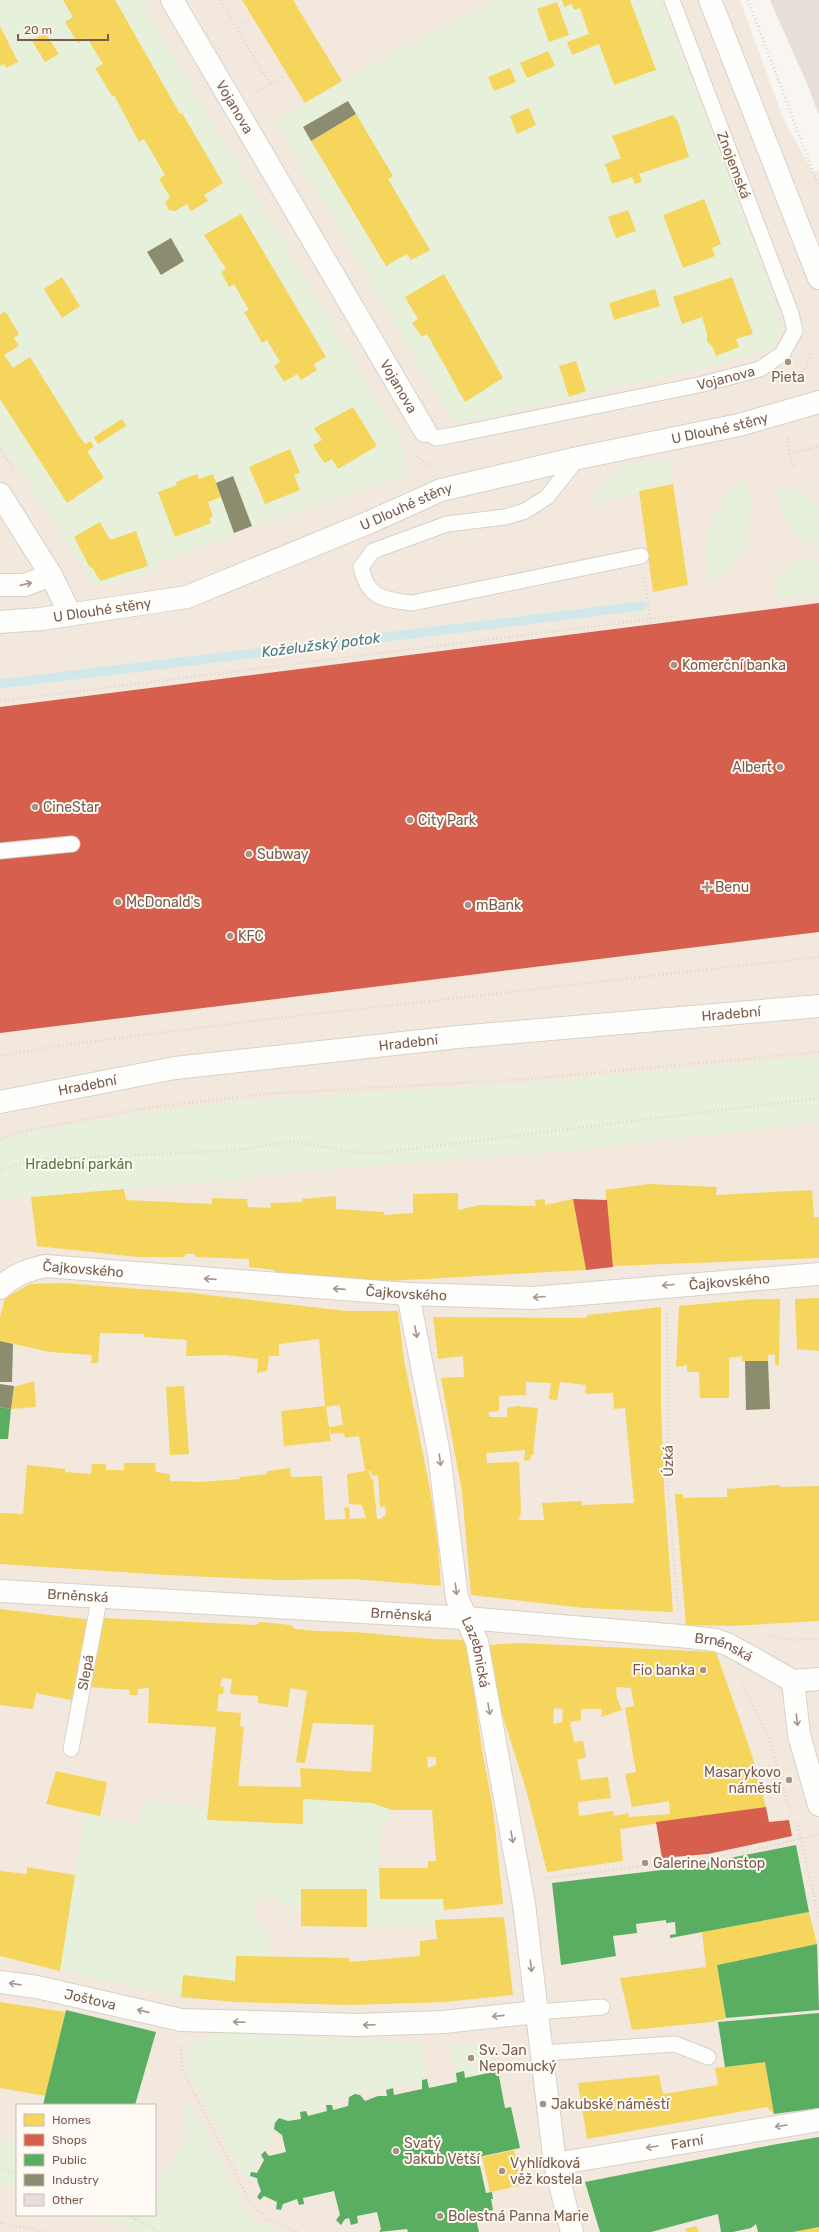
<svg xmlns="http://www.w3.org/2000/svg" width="819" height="2232" viewBox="0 0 819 2232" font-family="Rubik,sans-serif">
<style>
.residential{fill:#f2e8de;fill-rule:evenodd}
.green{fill:#e7f0db}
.homes{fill:#f6d55c;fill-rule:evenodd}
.shops{fill:#d6604d}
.public{fill:#5aae61}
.industry{fill:#8c8c6e}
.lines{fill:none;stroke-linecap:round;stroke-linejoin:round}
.stream{stroke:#d0e8ea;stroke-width:9}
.building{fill:#e6ded7}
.service-casing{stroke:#d7d1cb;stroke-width:17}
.minor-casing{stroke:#d7d1cb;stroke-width:24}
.secondary-casing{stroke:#d9d2cb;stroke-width:24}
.path{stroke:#dcd5d0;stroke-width:2.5;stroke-dasharray:1 3;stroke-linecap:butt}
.service{stroke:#fefefd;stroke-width:15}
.minor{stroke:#fefefd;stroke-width:22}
.secondary{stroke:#fefefd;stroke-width:22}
.path-bridge{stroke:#dcd5d0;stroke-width:2.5;stroke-dasharray:1 3;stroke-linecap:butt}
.oneway{stroke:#a8958b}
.poi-dot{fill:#a69286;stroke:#fffaf3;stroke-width:1.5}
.labels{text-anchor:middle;stroke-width:4;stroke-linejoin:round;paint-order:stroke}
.street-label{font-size:14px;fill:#7a5c4d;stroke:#fffaf3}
.poi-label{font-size:14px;fill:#7a5c4d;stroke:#fffaf3;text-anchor:start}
.park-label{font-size:14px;fill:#537a41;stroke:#fffaf3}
.water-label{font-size:15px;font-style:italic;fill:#437c86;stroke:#fffaf3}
</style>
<rect width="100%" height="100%" fill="#f9f5f0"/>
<path class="residential" d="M 0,0 L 740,0 L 783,118 L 814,174 L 819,170 L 819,2232 L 0,2232 ZM 17,2105 L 155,2105 L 155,2215 L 17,2215 Z"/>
<g class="green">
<polygon points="0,0 140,0 402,442 408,475 252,526 154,564 157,572 95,586 0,440"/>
<polygon points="494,0 660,0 726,167 783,326 772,348 718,365 454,424 275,121 342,81"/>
<path d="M 663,459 L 668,460 C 674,469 673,477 668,485 L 591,505 C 599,489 617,468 635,463 C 644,460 654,460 663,459 Z"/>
<path d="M 744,482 L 748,485 C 756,516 745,559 720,579 L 714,579 C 694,558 717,488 744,482 Z"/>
<path d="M 783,488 L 802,492 L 819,506 L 819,550 C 797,538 777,519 778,492 Z"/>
<path d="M 804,559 L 819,563 L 819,596 L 780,598 L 774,590 C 773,574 789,562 804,559 Z"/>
<polygon points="819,1056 819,1122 567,1151 253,1175 250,1179 0,1200 0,1141 28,1132 146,1112 237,1101 525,1083"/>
<path d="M 303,1799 L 372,1803 L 392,1810 L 378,1840 L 380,1899 L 443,1899 L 444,1920 L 435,1920 L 436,1928 L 367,1927 L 367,1889 L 301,1889 L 300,1910 C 286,1910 282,1903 272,1895 L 258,1898 L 254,1914 L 273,1949 L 273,1957 L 235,1981 L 181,1997 L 60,1971 L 85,1813 L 140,1825 L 143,1800 L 208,1807 L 207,1820 L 302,1824 Z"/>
<polygon points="216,2033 420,2042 427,2079 386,2090 354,2094 332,2105 281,2118 275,2123 265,2151 261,2155 250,2176 244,2178 187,2067 190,2043"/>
<path d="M 450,2043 C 479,2044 489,2039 498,2071 L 465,2078 L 463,2071 L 456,2073 Z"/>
<polygon points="189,2102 250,2219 281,2232 135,2232 105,2215 101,2223 88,2215 155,2215 155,2193 187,2136 185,2110"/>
<polygon points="0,2139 17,2144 17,2187 0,2183"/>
</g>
<g class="homes">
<polygon points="63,0 115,0 180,114 182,113 223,183 204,195 208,201 191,211 187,204 175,211 169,210 165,203 170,197 159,179 165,175 144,139 139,142 114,95 112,96 95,68 103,64 87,38 78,43 71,32 65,22 73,17"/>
<polygon points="242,0 293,0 342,81 305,103"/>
<polygon points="562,0 630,0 656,70 614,85 599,44 572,55 567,42 589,34 580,8 574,10 572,4 564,7"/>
<polygon points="557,2 569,35 549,42 537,9"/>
<polygon points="0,26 18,62 6,68 4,64 0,66"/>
<polygon points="45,33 59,54 45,62 32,41"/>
<polygon points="548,51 555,66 527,78 520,63"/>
<polygon points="510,68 516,82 494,91 488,77"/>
<polygon points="529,108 536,125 517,134 510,116"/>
<polygon points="356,114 393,176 388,179 430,250 411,260 407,254 386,266 311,141"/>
<polygon points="673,115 678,122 689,157 639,174 642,182 635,184 632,177 612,184 605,164 621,158 612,136"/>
<polygon points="704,199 721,244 712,248 715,256 683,268 663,215"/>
<polygon points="628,210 636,231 616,238 608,217"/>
<polygon points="241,214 326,357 314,364 317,370 301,380 297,374 284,382 274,366 280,362 267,340 262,343 253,327 244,312 249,310 234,284 229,287 221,272 226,269 204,235"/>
<polygon points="444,274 503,378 465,402 427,334 422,337 412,323 418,319 405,297"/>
<polygon points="62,277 80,306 62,318 44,289"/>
<polygon points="732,277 753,334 736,339 739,347 716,356 713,348 707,341 707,334 702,317 682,324 673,297"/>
<polygon points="655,289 660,306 614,320 609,303"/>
<polygon points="5,311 19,334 14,338 19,346 4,355 13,368 30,357 81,439 86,444 90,441 94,447 87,451 104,478 67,503 0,399 0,315"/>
<polygon points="576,361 586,391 569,397 559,366"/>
<polygon points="353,407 377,446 338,469 332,459 325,463 320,457 313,445 322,440 314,428"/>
<polygon points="122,419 126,426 98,444 94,437"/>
<polygon points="290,449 300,473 294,475 300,490 265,504 249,467"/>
<polygon points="197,474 199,479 213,474 221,497 208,502 213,517 209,518 211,523 175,537 158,492 177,485 176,482"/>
<polygon points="673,484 688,585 653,592 639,491"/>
<polygon points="100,522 110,540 136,531 148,566 100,581 92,567 90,568 74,537"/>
<polygon points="649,1184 717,1187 716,1195 812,1190 814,1217 819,1217 819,1258 613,1266 605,1190"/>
<polygon points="124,1189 126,1200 212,1204 212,1198 247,1199 248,1207 271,1208 270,1203 303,1202 302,1199 336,1196 336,1209 384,1212 384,1215 413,1213 413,1194 458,1193 458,1210 480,1205 536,1206 535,1200 545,1199 545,1205 573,1199 586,1270 389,1281 275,1273 275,1270 249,1267 249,1259 195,1257 195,1254 185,1254 185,1257 137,1257 37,1246 31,1197"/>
<path d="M 62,1283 L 192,1293 L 346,1311 L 398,1311 L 404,1360 L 431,1494 L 438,1547 L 441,1586 L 354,1579 L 280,1580 L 166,1575 L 0,1564 L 0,1513 L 23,1514 L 27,1465 L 65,1469 L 65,1472 L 91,1474 L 92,1464 L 106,1464 L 106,1470 L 124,1470 L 124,1463 L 155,1463 L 156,1472 L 170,1474 L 170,1481 L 201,1482 L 240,1479 L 239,1477 L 267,1474 L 267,1471 L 290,1468 L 291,1477 L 322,1476 L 325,1520 L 346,1519 L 344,1508 L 349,1507 L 350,1519 L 366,1518 L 362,1505 L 349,1504 L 347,1474 L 365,1471 L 359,1436 L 345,1438 L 344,1433 L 331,1434 L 329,1427 L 343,1425 L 340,1405 L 326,1407 L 331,1441 L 284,1446 L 281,1411 L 325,1406 L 319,1339 L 279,1344 L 279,1356 L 269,1356 L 267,1371 L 257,1373 L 258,1359 L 225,1355 L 186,1356 L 187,1340 L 144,1337 L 144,1334 L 100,1333 L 98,1363 L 91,1363 L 92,1355 L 50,1352 L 0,1341 L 0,1317 L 5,1298 L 30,1284 ZM 369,1471 L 371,1471 L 372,1476 L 378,1475 L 380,1507 L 385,1506 L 386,1515 L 380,1519 L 377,1519 L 373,1479 L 371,1479 Z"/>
<polygon points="819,1298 819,1351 797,1349 795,1299"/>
<polygon points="755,1299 780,1299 779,1365 775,1365 775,1354 768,1355 768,1361 742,1361 742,1356 729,1358 729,1398 700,1398 699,1372 687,1372 687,1365 676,1367 679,1306"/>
<path d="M 661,1307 L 661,1405 L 664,1486 L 673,1612 L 584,1608 L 471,1595 L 462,1492 L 441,1378 L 464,1377 L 463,1356 L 438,1359 L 433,1317 L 586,1318 L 588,1315 ZM 526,1382 L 551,1383 L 549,1399 L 557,1400 L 560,1382 L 586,1385 L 585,1394 L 613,1393 L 614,1409 L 625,1408 L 634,1503 L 582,1505 L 582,1501 L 542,1503 L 544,1520 L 519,1520 L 521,1512 L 519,1462 L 487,1463 L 486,1453 L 525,1450 L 524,1461 L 530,1460 L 531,1455 L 533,1455 L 538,1408 L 517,1406 L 507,1408 L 507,1417 L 490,1417 L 488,1412 L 499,1411 L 499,1396 L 526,1395 Z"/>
<polygon points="34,1381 36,1407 11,1409 14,1387"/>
<polygon points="184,1386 189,1454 170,1455 166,1387"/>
<polygon points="780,1485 780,1487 819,1486 819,1621 731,1626 686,1625 675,1494 683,1494 683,1498 727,1497 727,1489"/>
<polygon points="0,1609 92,1620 76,1701 36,1693 33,1709 0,1705"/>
<path d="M 102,1618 L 256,1625 L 260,1622 L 291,1625 L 295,1629 L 316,1631 L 354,1632 L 432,1639 L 467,1640 L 482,1750 L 493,1808 L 503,1904 L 444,1910 L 443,1899 L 380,1899 L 379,1868 L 428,1868 L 428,1861 L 436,1861 L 432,1810 L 392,1810 L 372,1803 L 303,1799 L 303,1824 L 207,1820 L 216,1727 L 148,1723 L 149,1688 L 138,1689 L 138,1695 L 130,1695 L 129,1690 L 90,1687 ZM 222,1678 L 232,1679 L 230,1694 L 258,1696 L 258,1703 L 288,1707 L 290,1688 L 307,1691 L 296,1762 L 305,1763 L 313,1723 L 374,1725 L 371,1772 L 300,1768 L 301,1787 L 238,1786 L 244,1727 L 240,1726 L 241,1713 L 217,1711 L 219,1694 L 223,1694 L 224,1687 L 220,1686 ZM 427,1757 L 436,1757 L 436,1765 L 428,1768 Z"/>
<path d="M 519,1643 L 716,1652 L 751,1752 L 766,1807 L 620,1829 L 623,1861 L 547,1872 L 526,1789 L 501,1711 L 489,1645 ZM 616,1687 L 631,1688 L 634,1706 L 625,1708 L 636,1772 L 625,1774 L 632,1807 L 669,1801 L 670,1814 L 629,1817 L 628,1813 L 614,1816 L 613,1811 L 579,1816 L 578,1802 L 611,1798 L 608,1777 L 581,1780 L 577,1759 L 586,1758 L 583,1741 L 574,1742 L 570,1722 L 581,1720 L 581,1709 L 602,1709 L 601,1717 L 622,1710 L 617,1698 ZM 554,1708 L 563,1709 L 562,1722 L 553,1724 Z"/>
<polygon points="56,1771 107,1782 100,1816 46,1804"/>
<polygon points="27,1867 75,1875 60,1971 0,1956 0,1871 27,1874"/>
<polygon points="301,1889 367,1889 367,1927 301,1926"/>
<polygon points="809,1912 817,1944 717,1965 726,2018 711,2022 632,2030 620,1978 706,1967 702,1932"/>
<polygon points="504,1917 513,1995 444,2002 351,2005 235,2002 181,1997 183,1975 235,1981 236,1956 349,1958 349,1962 420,1956 420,1941 437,1939 435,1920"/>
<polygon points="0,2002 65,2012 46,2096 0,2088"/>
<polygon points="765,2062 774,2114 767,2107 587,2139 578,2083 659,2075 663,2094 718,2085 715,2068"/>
<polygon points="514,2150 522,2185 490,2192 482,2157"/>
<polygon points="696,2226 699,2232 687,2232 685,2229"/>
<polygon points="819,2227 819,2232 797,2232 797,2231"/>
</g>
<g class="shops">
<polygon points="819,603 819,932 0,1033 0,707"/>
<polygon points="573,1199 607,1200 613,1267 586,1270"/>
<polygon points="766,1807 769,1822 789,1820 792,1836 708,1854 662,1858 656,1822"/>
</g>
<g class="public">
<polygon points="0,1407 11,1409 8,1439 0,1439"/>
<polygon points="796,1845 809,1912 670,1938 670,1935 676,1934 675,1922 666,1923 666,1920 636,1924 637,1933 613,1936 616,1956 561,1965 552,1883 679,1868"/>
<polygon points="817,1944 819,2010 726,2018 717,1965"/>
<polygon points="66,2010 156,2032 135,2105 43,2105"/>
<polygon points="819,2013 819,2108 774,2114 765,2062 725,2067 718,2022"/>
<polygon points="464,2071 465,2078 498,2071 505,2108 511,2107 520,2148 478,2157 486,2193 492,2192 493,2199 491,2199 493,2210 475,2214 479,2232 408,2232 407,2229 379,2232 381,2229 377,2212 357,2216 358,2223 351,2225 349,2218 345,2219 341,2225 336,2220 340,2215 334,2191 303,2198 304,2204 299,2205 297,2199 283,2204 281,2210 276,2209 277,2202 264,2196 260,2200 257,2197 261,2191 258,2183 257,2178 250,2176 251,2172 257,2173 264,2160 261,2155 265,2151 269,2156 286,2152 282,2135 274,2129 275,2123 279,2118 288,2121 301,2119 300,2112 306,2111 308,2116 327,2111 326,2105 332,2105 333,2110 348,2106 349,2097 355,2094 360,2095 365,2101 378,2096 387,2096 386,2090 393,2088 394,2095 422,2089 422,2080 427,2079 429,2088 457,2082 456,2073"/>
<polygon points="819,2137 819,2227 793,2232 758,2232 756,2224 751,2228 733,2232 721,2232 718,2214 651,2232 600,2232 585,2182 772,2145"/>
</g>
<g class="industry">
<polygon points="348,101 356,114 311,141 303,127"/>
<polygon points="171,238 184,261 161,275 147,252"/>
<polygon points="233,476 252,526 234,533 216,483"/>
<polygon points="0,1341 13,1344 12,1382 0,1382"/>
<polygon points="745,1361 768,1361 770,1409 746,1410"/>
<polygon points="0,1384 14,1386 11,1409 0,1407"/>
</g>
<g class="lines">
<polyline class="stream" points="0,684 642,606"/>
</g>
<polygon class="building" points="770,0 819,0 819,115 808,86"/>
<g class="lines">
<defs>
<g id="service">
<path id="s1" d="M 425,431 L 436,438 L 453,435 L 703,384 L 760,369 L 782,354 L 795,331 L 791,314 L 672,0"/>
<path d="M 578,458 L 547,497 L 525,511 L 505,517 L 447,524 L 373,551 L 361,567 C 368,599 383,599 412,603 L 641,556"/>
<polyline points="0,851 72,844"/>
<path id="s2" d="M 71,1749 L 100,1595"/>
<polyline points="537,2012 602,2007"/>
<polyline points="542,2053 675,2044 708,2057"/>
</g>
<g id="minor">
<path id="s3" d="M 172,0 L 425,431"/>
<polyline points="0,494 51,575 70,614"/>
<polyline points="0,585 25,585 51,575"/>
<path id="s4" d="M 0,622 L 41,619 L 187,597 L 370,522 L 441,490 L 578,458 L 739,425 L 819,402"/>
<path id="s5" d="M 0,1288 C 13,1275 28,1270 45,1266 L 408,1294 L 532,1298 L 819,1274"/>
<path id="s6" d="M 408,1294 L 439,1454 L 457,1598 L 477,1642 L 524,1904 L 555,2164 L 572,2232"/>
<path id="s7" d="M 0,1591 L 466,1618 L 680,1636 L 716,1640 L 729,1645 L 793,1681"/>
<polyline points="793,1681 799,1735 819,1805"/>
<polyline points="793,1681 819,1679"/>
<path id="s8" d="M 0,1982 L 37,1987 L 181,2020 L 358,2025 L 443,2022 L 537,2012"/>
<path id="s9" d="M 555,2164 L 819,2120"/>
</g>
<g id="secondary">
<polyline points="710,0 819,278"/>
<path id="s10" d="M 0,1102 L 175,1068 L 458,1037 L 819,1006"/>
</g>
</defs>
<use href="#service" class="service-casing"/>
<use href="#minor" class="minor-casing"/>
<use href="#secondary" class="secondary-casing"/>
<g class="path">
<polyline points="220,0 270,84"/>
<polyline points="748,0 819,187"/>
<polyline points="238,27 250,19"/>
<polyline points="257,92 283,77"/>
<polyline points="793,380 806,368 812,350"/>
<polyline points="788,438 789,454 794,467"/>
<polyline points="0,449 14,470"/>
<polyline points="789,454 819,446"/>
<polyline points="416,456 430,466"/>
<polyline points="644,578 647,594"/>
<polyline points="0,701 675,616"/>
<polyline points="0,1056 57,1046 261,1020 819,957"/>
<polyline points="0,1139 24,1131 146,1108 263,1094 530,1079 819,1052"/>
<polyline points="0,1170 34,1160 240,1150 292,1141 350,1152 377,1153 819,1098"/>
<polyline points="667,1313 668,1490 678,1610"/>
<polyline points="770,1636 792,1640 819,1639"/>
<polyline points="742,1684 770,1740 787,1803 791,1811"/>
<polyline points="797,1822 819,1917"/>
<polyline points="545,1878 737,1854 819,1834"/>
<polyline points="181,2046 182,2069 252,2206 269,2220 298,2232"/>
<polyline points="0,2168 17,2173"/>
<polyline points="128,2215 160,2232"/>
<polyline points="0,2223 46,2232"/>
</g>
<use href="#service" class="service"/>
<use href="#minor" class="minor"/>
<use href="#secondary" class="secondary"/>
<polyline class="path-bridge" points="647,594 651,624"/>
</g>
<defs><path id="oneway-shaft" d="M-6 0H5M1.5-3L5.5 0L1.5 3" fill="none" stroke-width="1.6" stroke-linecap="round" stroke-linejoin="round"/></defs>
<g class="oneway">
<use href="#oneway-shaft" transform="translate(26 584) rotate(-13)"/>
<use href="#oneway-shaft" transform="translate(210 1279) rotate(-176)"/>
<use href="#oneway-shaft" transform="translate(668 1285) rotate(175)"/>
<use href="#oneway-shaft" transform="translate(339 1289) rotate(-176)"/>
<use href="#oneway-shaft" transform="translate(539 1297) rotate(175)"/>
<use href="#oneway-shaft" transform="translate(416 1332) rotate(79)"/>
<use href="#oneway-shaft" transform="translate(440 1460) rotate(83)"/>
<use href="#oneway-shaft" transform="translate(456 1589) rotate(83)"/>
<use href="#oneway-shaft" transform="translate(489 1709) rotate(80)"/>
<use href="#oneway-shaft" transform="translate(797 1720) rotate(83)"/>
<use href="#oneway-shaft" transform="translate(512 1837) rotate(80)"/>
<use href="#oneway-shaft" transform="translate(531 1966) rotate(83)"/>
<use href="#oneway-shaft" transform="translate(15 1984) rotate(-172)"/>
<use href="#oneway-shaft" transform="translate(143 2011) rotate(-167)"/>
<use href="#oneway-shaft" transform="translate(498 2016) rotate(174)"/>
<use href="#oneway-shaft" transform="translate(239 2022) rotate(-178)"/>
<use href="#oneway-shaft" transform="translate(369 2025) rotate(178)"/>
<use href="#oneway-shaft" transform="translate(781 2126) rotate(171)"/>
<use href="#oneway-shaft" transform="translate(652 2147) rotate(171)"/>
</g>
<g class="poi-dot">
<circle cx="788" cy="362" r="4"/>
<circle cx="674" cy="665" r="4"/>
<circle cx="780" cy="767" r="4"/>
<circle cx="35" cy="807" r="4"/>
<circle cx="410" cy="820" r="4"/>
<circle cx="249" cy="854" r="4"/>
<path d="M705 881h4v4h4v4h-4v4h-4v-4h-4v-4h4z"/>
<circle cx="118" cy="902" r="4"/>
<circle cx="468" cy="905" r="4"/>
<circle cx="230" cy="936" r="4"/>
<circle cx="703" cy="1670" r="4"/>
<circle cx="789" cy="1780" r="4"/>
<circle cx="645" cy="1863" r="4"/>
<circle cx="471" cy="2058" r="4"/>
<circle cx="543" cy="2104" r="4"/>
<circle cx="396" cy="2151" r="4"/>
<circle cx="502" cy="2171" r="4"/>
<circle cx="440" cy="2216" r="4"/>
</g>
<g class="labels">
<g class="street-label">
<text dy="5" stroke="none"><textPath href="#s3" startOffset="124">Vojanova</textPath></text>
<text transform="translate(734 165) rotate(69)" y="5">Znojemská</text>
<text dy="5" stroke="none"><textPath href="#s1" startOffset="309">Vojanova</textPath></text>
<text dy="5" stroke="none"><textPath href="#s3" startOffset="448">Vojanova</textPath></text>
<text dy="5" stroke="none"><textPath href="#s4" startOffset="750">U Dlouhé stěny</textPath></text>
<text dy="5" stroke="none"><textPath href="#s4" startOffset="426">U Dlouhé stěny</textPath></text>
<text dy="5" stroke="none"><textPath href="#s4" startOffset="103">U Dlouhé stěny</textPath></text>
<text dy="5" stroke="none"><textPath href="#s10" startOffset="737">Hradební</textPath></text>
<text dy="5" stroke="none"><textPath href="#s10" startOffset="413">Hradební</textPath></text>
<text dy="5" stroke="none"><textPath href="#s10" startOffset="89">Hradební</textPath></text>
<text dy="5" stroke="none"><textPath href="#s5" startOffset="89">Čajkovského</textPath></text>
<text dy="5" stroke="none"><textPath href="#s5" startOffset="737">Čajkovského</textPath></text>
<text dy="5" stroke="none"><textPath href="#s5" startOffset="413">Čajkovského</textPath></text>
<text transform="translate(668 1461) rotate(-91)" y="5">Úzká</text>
<text dy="5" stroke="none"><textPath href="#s7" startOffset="78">Brněnská</textPath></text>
<text dy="5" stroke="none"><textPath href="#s7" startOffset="402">Brněnská</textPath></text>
<text dy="5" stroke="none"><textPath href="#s7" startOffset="727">Brněnská</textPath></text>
<text dy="5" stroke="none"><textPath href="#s6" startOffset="366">Lazebnická</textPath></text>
<text dy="5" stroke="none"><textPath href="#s2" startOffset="78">Slepá</textPath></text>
<text dy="5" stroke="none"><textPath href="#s8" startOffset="92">Joštova</textPath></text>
<text dy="5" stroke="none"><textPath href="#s9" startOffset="134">Farní</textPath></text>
</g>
<g class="poi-label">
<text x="788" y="382" text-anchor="middle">Pieta</text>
<text x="682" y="670">Komerční banka</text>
<text x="772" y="772" text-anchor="end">Albert</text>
<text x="43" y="812">CineStar</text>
<text x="418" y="825">City Park</text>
<text x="257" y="859">Subway</text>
<text x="715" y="892">Benu</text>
<text x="126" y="907">McDonald's</text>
<text x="476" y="910">mBank</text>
<text x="238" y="941">KFC</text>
<text x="695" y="1675" text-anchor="end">Fio banka</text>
<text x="781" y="1777" text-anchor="end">Masarykovo<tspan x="781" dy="16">náměstí</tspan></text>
<text x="653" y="1868">Galerine Nonstop</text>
<text x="479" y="2055">Sv. Jan<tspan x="479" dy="16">Nepomucký</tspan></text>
<text x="551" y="2109">Jakubské náměstí</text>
<text x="404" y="2148">Svatý<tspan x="404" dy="16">Jakub Větší</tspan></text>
<text x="510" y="2168">Vyhlídková<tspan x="510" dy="16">věž kostela</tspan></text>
<text x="448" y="2221">Bolestná Panna Marie</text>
</g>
<g class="park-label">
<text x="79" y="1169">Hradební parkán</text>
</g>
<g class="water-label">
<text transform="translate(321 645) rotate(-7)" y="5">Koželužský potok</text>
</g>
</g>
<rect x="16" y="2104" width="140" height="112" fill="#fffaf3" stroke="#cabbb1"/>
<rect x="24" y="2114" width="20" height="12" fill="#f6d55c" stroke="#cabbb1"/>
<text x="52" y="2124" font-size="12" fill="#7a5c4d">Homes</text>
<rect x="24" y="2134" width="20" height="12" fill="#d6604d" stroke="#cabbb1"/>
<text x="52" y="2144" font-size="12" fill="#7a5c4d">Shops</text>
<rect x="24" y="2154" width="20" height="12" fill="#5aae61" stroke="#cabbb1"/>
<text x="52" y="2164" font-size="12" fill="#7a5c4d">Public</text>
<rect x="24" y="2174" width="20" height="12" fill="#8c8c6e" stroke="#cabbb1"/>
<text x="52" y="2184" font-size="12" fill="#7a5c4d">Industry</text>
<rect x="24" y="2194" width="20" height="12" fill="#e6ded7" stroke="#cabbb1"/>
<text x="52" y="2204" font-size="12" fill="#7a5c4d">Other</text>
<path d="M18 34v6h90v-6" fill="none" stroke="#7a5c4d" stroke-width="2"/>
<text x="24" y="34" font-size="12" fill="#7a5c4d" stroke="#fffaf3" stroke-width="3" paint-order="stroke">20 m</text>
</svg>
